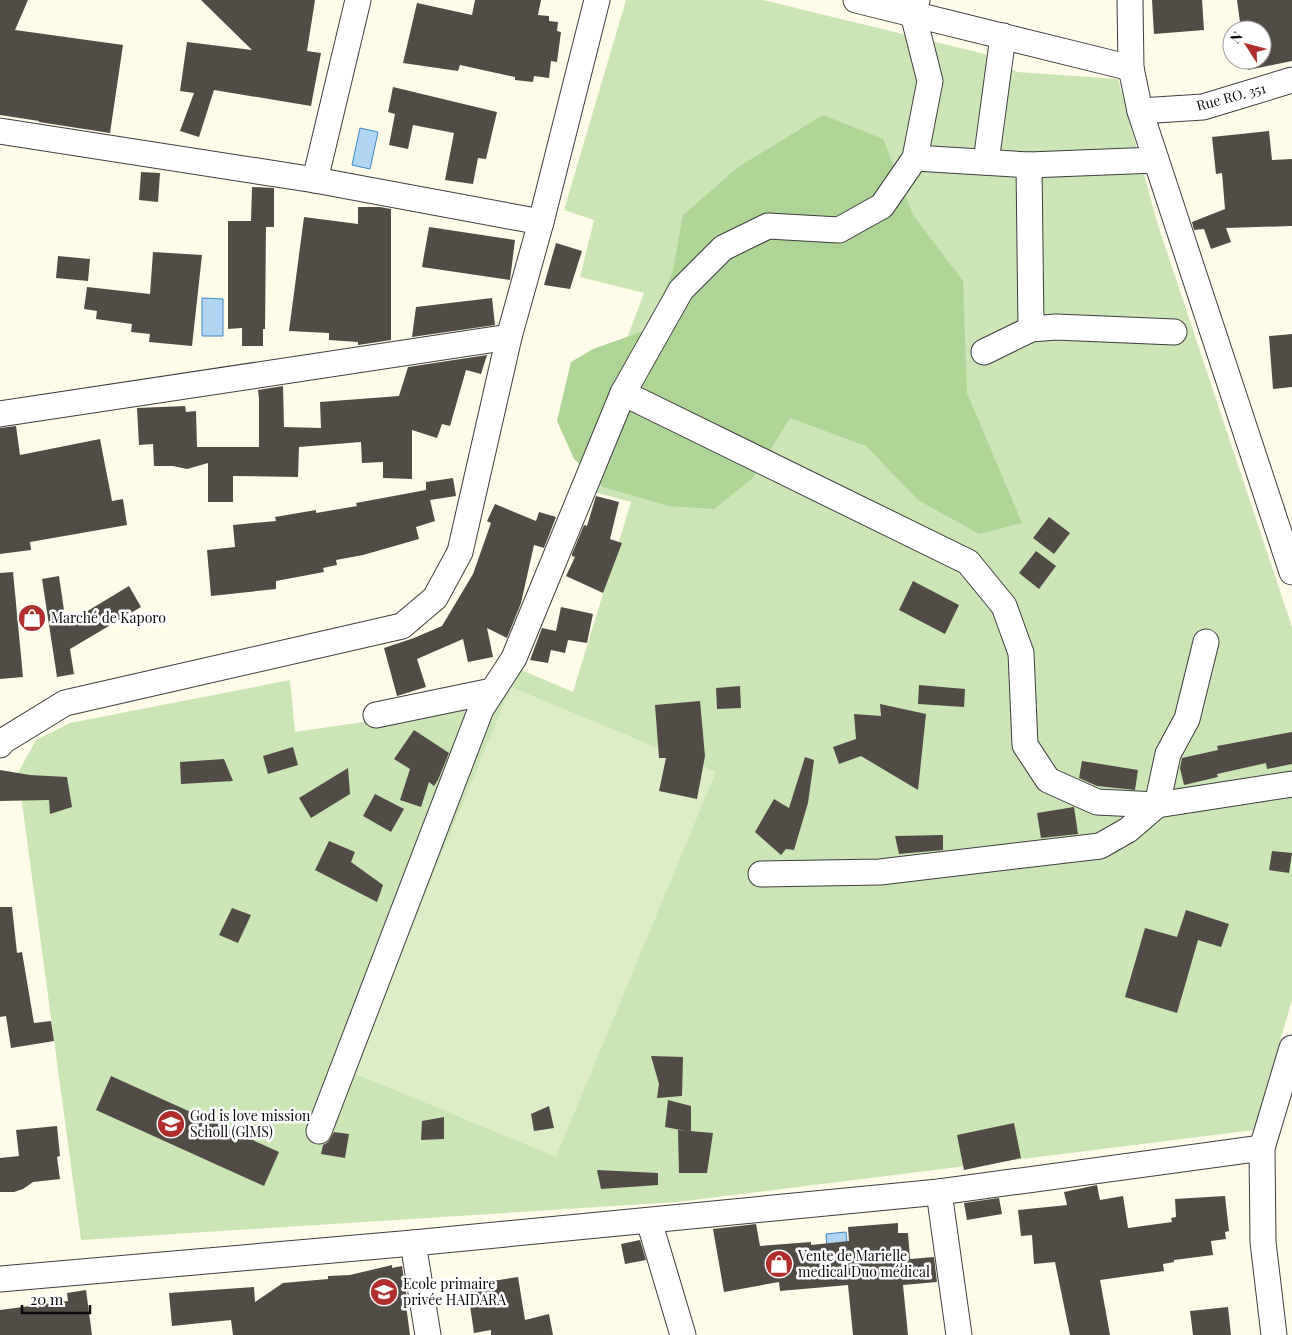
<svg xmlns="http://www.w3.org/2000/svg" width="1292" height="1335" viewBox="0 0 1292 1335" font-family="'Playfair Display',serif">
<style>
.green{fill:#cbe5b5}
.forest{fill:#aed596}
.pitch{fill:#ddedc6}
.water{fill:#b0d5f2;stroke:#3c85c4}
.building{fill:#524c47}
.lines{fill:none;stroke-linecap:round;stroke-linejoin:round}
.minor-casing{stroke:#3d3d3d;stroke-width:27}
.minor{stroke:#fff;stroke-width:25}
.labels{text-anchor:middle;stroke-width:5;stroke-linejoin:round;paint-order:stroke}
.street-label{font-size:14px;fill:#0a0a0a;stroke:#fff}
.poi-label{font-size:14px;fill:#0a0a0a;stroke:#fff;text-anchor:start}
</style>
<rect width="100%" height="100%" fill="#fefbe8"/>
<polygon class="green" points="626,0 763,0 985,54 1017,72 1118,79 1157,222 1292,627 1292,1000 1254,1130 677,1202 81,1240 18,773 36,740 70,723 290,680 295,732 466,707 503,662 573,692 631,502 572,486 644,293 580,277 594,220 564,210"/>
<polygon class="forest" points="823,115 883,139 913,215 963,281 967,393 1022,523 979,534 918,500 866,446 790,418 753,478 714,509 669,506 603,487 574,459 557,421 571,362 593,349 649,329 673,270 683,215 737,168"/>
<polygon class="pitch" points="511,687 716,772 556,1157 351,1072"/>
<g class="water">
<polygon points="360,128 378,132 370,169 352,165"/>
<polygon points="202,298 223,299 223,336 202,336"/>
<polygon points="846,1232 850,1273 829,1275 826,1234"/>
</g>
<g class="building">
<polygon points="0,0 28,0 15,30 123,45 110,133 39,122 39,121 0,115"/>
<polygon points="201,0 315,0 307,51 321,53 311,106 214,90 199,137 180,131 194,93 180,91 187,42 252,50"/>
<polygon points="475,0 541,0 538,15 549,16 549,21 558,22 557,31 561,32 557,62 551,61 549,78 534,76 533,82 515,80 515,77 460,65 458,71 403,63 417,3 472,15"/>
<polygon points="1152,0 1202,0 1204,30 1154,34"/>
<polygon points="1237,0 1292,0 1292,61 1248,70 1246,60 1262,60 1262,30 1241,30"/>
<polygon points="393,87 497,112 486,159 478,158 473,184 445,180 454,133 413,125 408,149 389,145 395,114 388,112"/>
<polygon points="1269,131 1272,160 1292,159 1292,226 1226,228 1231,242 1211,249 1204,229 1194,230 1192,222 1225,209 1222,173 1216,174 1212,137"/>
<polygon points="141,172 160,173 158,202 139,200"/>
<polygon points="252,187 274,188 274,227 266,227 265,329 263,329 263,346 242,346 242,328 228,329 228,221 251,221"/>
<polygon points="358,207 380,207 391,209 391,340 358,345 358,342 329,340 329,333 289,331 304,217 358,224"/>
<polygon points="429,227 515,240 510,280 422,267"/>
<polygon points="556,243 582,251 570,289 544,285"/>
<polygon points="153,252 202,255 192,346 149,342 150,334 131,332 132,324 96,319 97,311 84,309 87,287 150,294"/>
<polygon points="58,256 90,259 88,281 56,278"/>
<polygon points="492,298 495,325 412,337 416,307"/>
<polygon points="1292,334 1292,387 1273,389 1269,336"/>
<polygon points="487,355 481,374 466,370 450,426 442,424 437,438 412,430 412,479 383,478 383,462 362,463 361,442 299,447 298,477 233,476 233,502 208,502 208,463 187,469 173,466 154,466 153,444 139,445 137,408 185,406 186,412 196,411 197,447 259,447 259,399 258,390 283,386 284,427 321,428 320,402 399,396 408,367"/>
<polygon points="16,426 20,455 100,439 112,501 123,499 127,525 30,542 31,550 0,554 0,428"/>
<polygon points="453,478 456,496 430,500 435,521 416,527 419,539 363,555 336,560 337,565 323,568 324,572 276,581 276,589 211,596 207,550 235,547 233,525 276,521 275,517 316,510 316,513 357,506 356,503 426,490 426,482"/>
<polygon points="596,496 619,502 610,539 622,543 603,593 566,576 575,557 572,556 572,554 584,525 587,526"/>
<polygon points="495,504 536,521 539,512 556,517 544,548 534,545 521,603 507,638 487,628 493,657 468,662 463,639 417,659 426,687 397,696 384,648 414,638 442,626 473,574 491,523 487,521"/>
<polygon points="1049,517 1070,533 1054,554 1033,538"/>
<polygon points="1036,551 1056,566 1039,589 1019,573"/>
<polygon points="13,572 23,677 0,679 0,573"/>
<polygon points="59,576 66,624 129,586 141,607 70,649 74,674 57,677 42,579"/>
<polygon points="913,581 959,605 945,634 899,610"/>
<polygon points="561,607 593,614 587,643 568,640 565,653 551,650 548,663 530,660 542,628 556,631"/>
<polygon points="919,685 965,689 964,707 918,704"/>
<polygon points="740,686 741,708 717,709 716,688"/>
<polygon points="700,701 705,756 697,799 659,791 666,758 659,758 655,705"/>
<polygon points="880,704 926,714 918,790 861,756 839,764 833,747 856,739 854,714 881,716"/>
<polygon points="414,730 449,753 438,780 434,786 429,782 421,807 400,800 410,769 394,759"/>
<polygon points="1292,732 1292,764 1267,769 1266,763 1217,774 1218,777 1184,785 1180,768 1182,758 1218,750 1217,746"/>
<polygon points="293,747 298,765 268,774 263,756"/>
<polygon points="805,757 814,760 808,803 794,850 786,849 781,855 755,832 774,799 789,808"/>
<polygon points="224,759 233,781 181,784 180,762"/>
<polygon points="1082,761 1138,770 1135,790 1097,786 1079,778"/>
<polygon points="348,768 350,794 311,818 299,798"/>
<polygon points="0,770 30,775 67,777 72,807 50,814 49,800 0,801"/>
<polygon points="375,794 404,809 391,832 363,816"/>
<polygon points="1074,807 1078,834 1041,838 1037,813"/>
<polygon points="943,835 943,850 899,854 895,836"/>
<polygon points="329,841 355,852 351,862 383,885 377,902 315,870"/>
<polygon points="1272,851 1292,853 1289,873 1269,870"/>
<polygon points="0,907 12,907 17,953 22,952 34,1023 51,1021 54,1041 11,1048 6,1016 0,1017"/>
<polygon points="232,908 251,915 238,943 219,935"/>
<polygon points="1186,910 1229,924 1221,947 1198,940 1177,1013 1125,997 1145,928 1177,937"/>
<polygon points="651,1056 683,1057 682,1096 657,1098 659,1084"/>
<polygon points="111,1076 279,1152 264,1186 96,1110"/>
<polygon points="668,1100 691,1106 691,1132 665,1127"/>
<polygon points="549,1106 554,1128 534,1131 531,1114"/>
<polygon points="444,1117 444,1139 421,1140 422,1121"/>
<polygon points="1014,1123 1021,1158 964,1170 957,1135"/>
<polygon points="57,1126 60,1156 57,1157 60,1179 33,1182 23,1189 14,1192 0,1192 0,1158 19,1156 16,1130"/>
<polygon points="678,1130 713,1133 707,1173 679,1173"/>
<polygon points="334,1132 349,1134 345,1158 321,1154 323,1145 328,1142"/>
<polygon points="597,1170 658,1173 658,1185 601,1189"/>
<polygon points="1097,1185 1100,1200 1123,1196 1128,1228 1172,1222 1171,1218 1176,1217 1175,1199 1225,1196 1229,1231 1225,1232 1226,1239 1211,1241 1213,1255 1174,1260 1174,1262 1163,1264 1164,1271 1100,1280 1110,1335 1070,1335 1055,1262 1034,1264 1032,1235 1021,1236 1018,1210 1067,1205 1064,1192"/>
<polygon points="999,1198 1002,1214 967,1220 964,1203"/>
<polygon points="898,1223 898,1233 908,1233 910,1259 934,1257 937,1282 903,1285 908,1335 853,1335 848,1285 780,1291 779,1282 724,1292 713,1229 756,1224 760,1246 811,1242 811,1245 849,1241 848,1227"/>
<polygon points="640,1240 646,1260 625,1264 621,1244"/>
<polygon points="392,1265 392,1268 402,1266 408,1305 406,1305 410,1335 233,1335 231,1320 172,1326 169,1293 254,1287 255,1302 283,1283 328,1279 328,1276 350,1275"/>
<polygon points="518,1277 525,1320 549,1314 553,1335 491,1335 491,1330 474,1333 467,1285"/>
<polygon points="86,1290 92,1335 0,1335 0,1310 68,1301 67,1293"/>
<polygon points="1228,1307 1231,1335 1193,1335 1190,1311"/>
</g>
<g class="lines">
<defs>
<g id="minor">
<polyline points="856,0 1131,68"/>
<polyline points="1130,0 1131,68 1140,111 1292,572"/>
<polyline points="1140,111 1203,107 1292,80"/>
<polyline points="0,131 315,180 541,222"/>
<polyline points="915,158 1029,165 1156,160"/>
<polyline points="986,162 1003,36"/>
<polyline points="1029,165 1031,329"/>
<polyline points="315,180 358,0"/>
<polyline points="984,352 1031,329 1056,327 1174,332"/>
<polyline points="623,393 968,562 1004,606 1021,653 1025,745 1048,780 1097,802 1157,805 1292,784"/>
<polyline points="0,414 509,337"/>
<polyline points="376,715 492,691"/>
<polyline points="0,745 3,741 65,703 402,626 435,598 460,552 509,337 541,222 597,0"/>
<polyline points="761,874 880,872 1100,846 1128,830 1157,805 1168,754 1187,719 1206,642"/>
<polyline points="319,1131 481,709 514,658 623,393 681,290 723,248 768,226 839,230 882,206 915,158 930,81 913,14 917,0"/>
<polyline points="939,1192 959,1335"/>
<polyline points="649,1221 683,1335"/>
<polyline points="413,1243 428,1335"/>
<polyline points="0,1279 413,1243 939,1192 1262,1148"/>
<polyline points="1274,1335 1263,1242 1262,1148 1292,1048"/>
</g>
</defs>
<use href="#minor" class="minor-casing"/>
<use href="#minor" class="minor"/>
</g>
<defs>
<symbol id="shop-disc" viewBox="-11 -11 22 22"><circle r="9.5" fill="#b02e2c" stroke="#fff"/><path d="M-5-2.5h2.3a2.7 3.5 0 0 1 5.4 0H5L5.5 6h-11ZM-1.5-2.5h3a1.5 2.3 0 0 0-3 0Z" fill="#fff"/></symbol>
<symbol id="school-disc" viewBox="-11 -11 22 22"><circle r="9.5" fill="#b02e2c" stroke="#fff"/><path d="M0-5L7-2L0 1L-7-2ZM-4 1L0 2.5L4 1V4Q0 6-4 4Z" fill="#fff"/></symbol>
</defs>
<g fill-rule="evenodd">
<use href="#shop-disc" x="16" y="602" width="32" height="32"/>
<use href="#school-disc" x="155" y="1108" width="32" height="32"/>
<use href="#shop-disc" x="763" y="1248" width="32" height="32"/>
<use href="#school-disc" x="368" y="1276" width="32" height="32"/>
</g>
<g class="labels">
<g class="street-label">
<text transform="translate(1231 97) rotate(-15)" y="5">Rue RO. 351</text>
</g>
<g class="poi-label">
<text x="51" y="623">Marché de Kaporo</text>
<text x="190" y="1121">God is love mission<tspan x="190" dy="16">Scholl (GlMS)</tspan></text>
<text x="798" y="1261">Vente de Marielle<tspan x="798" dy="16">medical Duo médical</tspan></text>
<text x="403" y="1289">Ecole primaire<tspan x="403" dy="16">privée HAIDARA</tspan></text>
</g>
</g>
<g transform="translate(1247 45) rotate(306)"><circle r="24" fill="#ffffff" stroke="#9d9d9d"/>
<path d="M0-4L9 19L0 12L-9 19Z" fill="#b02e2c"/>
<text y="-8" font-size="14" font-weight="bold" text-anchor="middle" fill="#0a0a0a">N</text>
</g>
<path d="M22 1305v8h68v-8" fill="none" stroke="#0a0a0a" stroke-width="2.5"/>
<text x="30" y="1305" font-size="15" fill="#0a0a0a" stroke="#ffffff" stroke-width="4" paint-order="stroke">20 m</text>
</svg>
